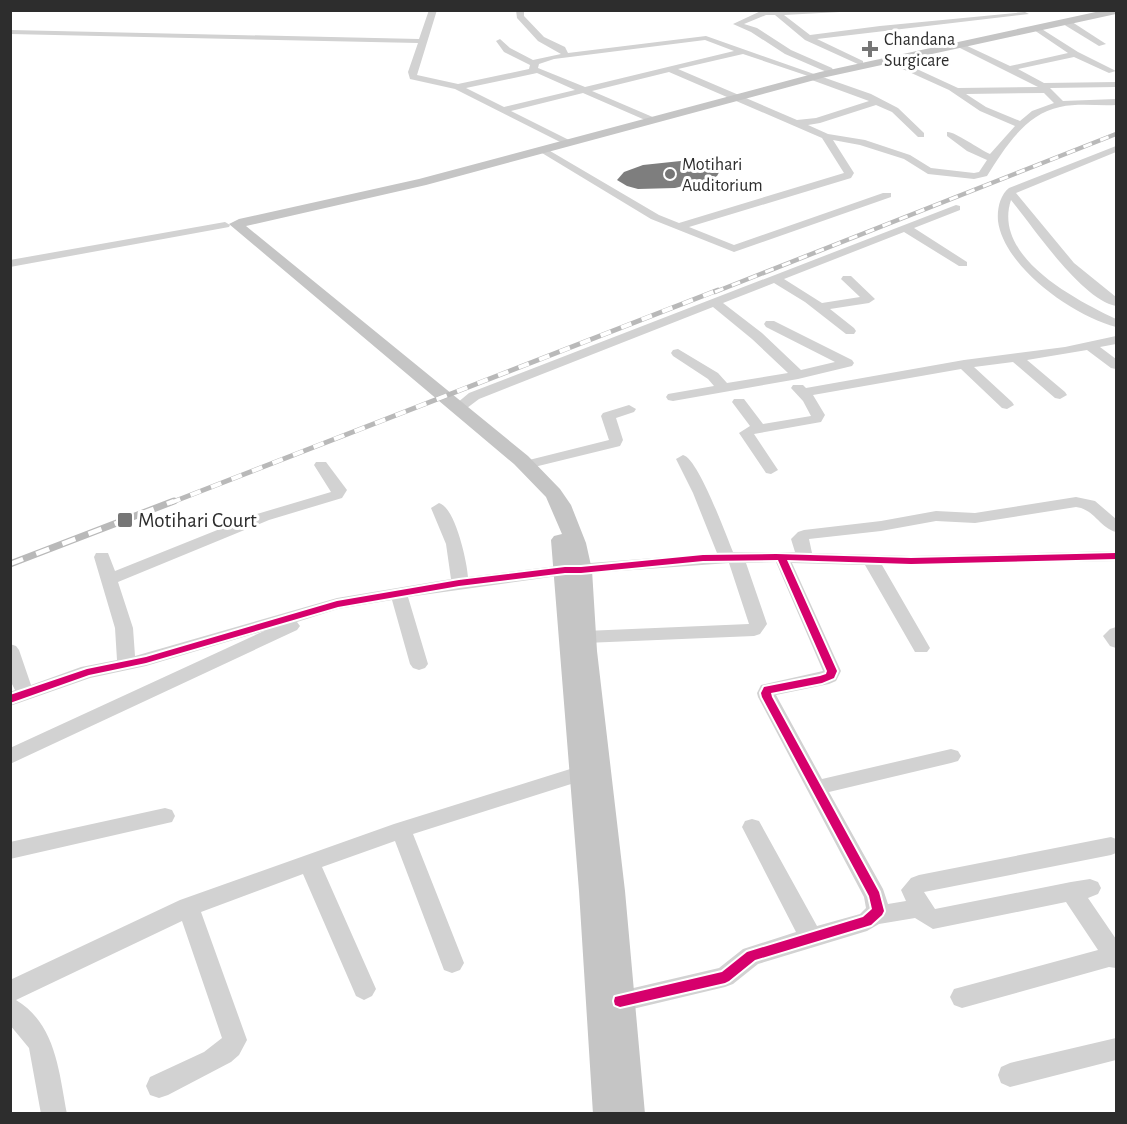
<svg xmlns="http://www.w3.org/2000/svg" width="1127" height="1124" viewBox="0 0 1127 1124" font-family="'Alegreya Sans',sans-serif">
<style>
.building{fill:#7e7e7e}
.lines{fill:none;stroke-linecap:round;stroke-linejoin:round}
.minor{fill:#d2d2d2;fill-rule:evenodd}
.major{fill:#c5c5c5;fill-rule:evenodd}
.rail-far2-casing{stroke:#b9b9b9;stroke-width:4.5}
.rail-far1-casing{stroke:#b9b9b9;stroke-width:5}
.rail-casing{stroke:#b9b9b9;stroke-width:7}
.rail-far2{stroke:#fff;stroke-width:3;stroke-dasharray:9;stroke-linecap:butt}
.rail-far1{stroke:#fff;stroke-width:4;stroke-dasharray:11;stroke-linecap:butt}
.rail{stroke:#fff;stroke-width:4.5;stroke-dasharray:14;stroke-linecap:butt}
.cycleway-casing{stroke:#fff;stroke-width:4}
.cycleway{fill:#d6006c;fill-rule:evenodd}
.poi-dot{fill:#767676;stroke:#fff;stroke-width:2}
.labels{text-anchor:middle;stroke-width:6;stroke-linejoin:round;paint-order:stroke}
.far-poi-label{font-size:18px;fill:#2d2d2d;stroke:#fff;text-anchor:start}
.poi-label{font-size:21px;fill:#2d2d2d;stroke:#fff;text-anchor:start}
</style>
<rect width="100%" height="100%" fill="#fff"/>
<polygon class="building" points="690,160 713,162 721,169 717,176 711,179 675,188 638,189 627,186 617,180 624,172 643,165"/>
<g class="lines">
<g class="minor">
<path d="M 429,10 L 437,10 L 417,75 L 458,84 L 529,69 L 530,65 L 504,52 L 496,41 L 500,39 L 510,48 L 533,60 L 561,54 L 538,41 L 517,18 L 516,10 L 524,10 L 524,16 L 544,37 L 565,47 L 568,53 L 706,36 L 871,94 L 898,108 L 924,133 L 924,137 L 918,137 L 892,112 L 876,105 L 820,123 L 808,125 L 828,134 L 865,140 L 910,155 L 931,168 L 974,173 L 979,172 L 987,160 L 967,151 L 947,136 L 947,132 C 954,131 979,149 990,154 L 1015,126 L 980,111 L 949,90 L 887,62 L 887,58 L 893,58 L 958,88 L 1038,87 L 954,45 L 961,43 L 1010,66 L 1068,53 L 1034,30 L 1034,26 L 1037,26 L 1078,52 L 1116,71 L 1109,73 L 1074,57 L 1018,69 L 1044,83 L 1116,82 L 1116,87 L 1050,88 L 1063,101 L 1116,99 L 1116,105 C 1098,106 1078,103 1060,107 C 1025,114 1004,149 987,176 L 974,179 L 928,174 L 904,159 L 860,145 L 833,140 L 854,173 L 851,178 L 689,227 L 734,245 L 883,193 L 891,193 L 891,197 L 734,252 L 651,219 L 537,150 L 545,148 L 659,215 L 679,223 L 844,173 L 822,138 L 669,72 L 592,91 L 655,118 L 655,122 L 652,123 L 583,93 L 511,111 L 571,141 L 573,143 L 568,146 L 455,89 L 410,79 L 408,72 L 418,43 L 10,34 L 10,30 L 419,39 ZM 705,40 L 734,51 L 585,87 L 538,68 L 539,64 L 554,59 ZM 743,54 L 808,76 L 809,79 L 869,101 L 816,118 L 797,120 L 678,69 ZM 537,73 L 575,90 L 504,107 L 466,88 ZM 1044,93 L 1054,103 L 1032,111 L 1020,121 L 986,107 L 966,94 Z"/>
<polygon points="763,10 877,10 784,15 810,35 880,26 1025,12 1029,14 817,39 863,61 863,65 860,65 805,40 775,15 766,15 744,24 757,28 791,50 832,68 833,70 829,73 785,54 751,32 733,24"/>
<polygon points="1063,20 1069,20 1106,44 1099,46 1063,24"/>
<path d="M 1116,146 L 1116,152 L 1016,193 L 1074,263 L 1116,297 L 1116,306 C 1081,299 1034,228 1011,200 C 992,257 1076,300 1116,319 L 1116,327 C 1073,316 1004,267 998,221 C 997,209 1000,195 1009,188 Z"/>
<polygon points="956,205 960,206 960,210 914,228 967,262 967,266 959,266 904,232 784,279 822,303 860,297 841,279 843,276 851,276 875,299 869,303 830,309 854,328 856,331 854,334 846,334 805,302 774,283 723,303 762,333 801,370 835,362 766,327 764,324 766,321 774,321 852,360 854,363 852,366 798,379 673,401 668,400 666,397 668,394 714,386 708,379 673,356 671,353 673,350 678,349 718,373 727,383 788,373 752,339 713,307 479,399 463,411 453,411 451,408 469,393"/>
<polygon points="225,222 230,225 229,227 10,267 10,260"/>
<polygon points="1116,336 1116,344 1100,347 1116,359 1116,369 1111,368 1087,350 1027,360 1065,392 1067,395 1060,399 1055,398 1013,362 974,367 1012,402 1014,405 1007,409 1002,408 961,369 813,395 825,415 821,422 754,434 778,470 771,474 766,473 739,433 750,426 732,402 734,399 744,399 763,424 811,416 803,401 791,388 793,385 803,385 806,388 964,360 1065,347"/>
<polygon points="629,405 636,409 634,412 616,418 623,440 620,446 526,469 519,465 521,462 609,440 601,416 603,413"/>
<path d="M 683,455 C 698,458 726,535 733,552 L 795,552 L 791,539 L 798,532 L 804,530 L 881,521 L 936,511 L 975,513 L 1076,497 L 1095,501 L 1116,519 L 1116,532 C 1100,528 1094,509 1076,507 L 975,523 L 936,521 L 881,531 L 809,539 L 812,553 L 911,556 L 1116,551 L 1116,561 L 882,565 L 930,648 L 927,652 L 915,652 L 865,565 L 792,563 L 841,671 L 836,681 L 829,684 L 776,695 L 822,779 L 951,749 L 958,751 L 961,756 L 958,761 L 951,763 L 829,792 L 883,889 L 888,904 L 906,901 L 901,890 L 911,878 L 919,875 L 1111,837 L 1116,839 L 1116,853 L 1111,855 L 924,892 L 935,909 L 1071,882 L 1090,879 L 1098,882 L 1101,888 L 1098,894 L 1088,898 L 1116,939 L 1116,968 L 1109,967 L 962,1008 L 954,1005 L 950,997 L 954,989 L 1098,950 L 1066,902 L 933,929 L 915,918 L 879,924 L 867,931 L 758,964 L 733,984 L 725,987 L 620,1012 L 612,1009 L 608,1001 L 612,993 L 719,968 L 743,949 L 796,932 L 742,827 L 745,821 L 752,819 L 759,821 L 817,926 L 860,914 L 866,908 L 864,897 L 758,697 L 757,693 L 761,685 L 823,671 L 776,562 L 746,563 L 767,624 L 760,634 L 754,636 L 585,643 L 579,641 L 576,637 L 579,633 L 585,631 L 749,624 L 729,563 L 565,575 L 408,597 L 428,664 L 425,668 L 419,670 L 413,668 L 410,664 L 392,600 L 338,609 L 297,622 L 300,626 L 297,630 L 10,764 L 10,748 L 264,631 L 146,666 L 90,678 L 10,706 L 10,692 L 15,690 L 10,680 L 10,644 L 16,646 L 19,650 L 31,685 L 81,667 L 117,660 L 115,628 L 94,557 L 96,553 L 108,553 L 115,571 L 257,514 L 331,492 L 314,465 L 316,462 L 326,462 L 347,490 L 342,498 L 269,520 L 118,582 L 133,628 L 135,656 L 337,598 L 451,579 L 446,544 L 431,508 L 439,503 C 455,507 467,561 468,577 L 565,565 L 717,553 L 693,493 L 676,459 Z"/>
<polygon points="1116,627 1116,648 1110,646 1103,636 1110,629"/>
<path d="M 583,765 L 590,768 L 593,773 L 590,778 L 413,834 L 464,963 L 460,970 L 452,973 L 444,970 L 395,841 L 322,867 L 376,989 L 372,996 L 364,1000 L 356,996 L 303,874 L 201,912 L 247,1040 L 239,1055 L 231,1062 L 168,1095 L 159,1098 L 150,1095 L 146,1086 L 150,1077 L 204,1052 L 222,1038 L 182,921 L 16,1000 C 56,1024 59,1072 67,1114 L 41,1114 L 29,1048 L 10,1025 L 10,980 L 180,900 L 394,824 Z"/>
<polygon points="165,808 172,810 175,816 172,822 10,859 10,842"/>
<polygon points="1116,1038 1116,1060 1010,1087 1001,1083 998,1075 1001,1067 1010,1063"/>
</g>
<polygon class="major" points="1105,10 1116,10 1116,14 822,78 426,185 246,226 528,456 560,489 571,505 586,543 592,570 597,651 625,891 645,1114 593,1114 579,891 551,540 554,536 562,534 546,497 514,464 229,224 239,219 419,179 820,72"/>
<defs>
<polyline id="rail-far2" points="715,292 1116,134"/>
<polyline id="rail-far1" points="170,503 718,290"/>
<polyline id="rail" points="10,564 174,501"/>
</defs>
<use href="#rail-far2" class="rail-far2-casing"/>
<use href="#rail-far1" class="rail-far1-casing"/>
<use href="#rail" class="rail-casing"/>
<use href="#rail-far2" class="rail-far2"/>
<use href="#rail-far1" class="rail-far1"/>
<use href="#rail" class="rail"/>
<defs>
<polygon id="cycleway" points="1116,553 1116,559 911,564 787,560 837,671 834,678 822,683 771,693 772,697 879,892 884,911 882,915 871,925 755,960 729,981 725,983 620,1007 615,1005 614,1001 615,997 722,972 747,952 863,917 872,909 869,896 762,697 761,693 764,687 820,676 826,674 827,671 778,560 703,561 581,573 565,573 459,586 338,607 146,663 89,675 10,703 10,695 87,669 146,657 337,601 459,580 565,567 581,567 703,555 776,554 911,558"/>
</defs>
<use href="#cycleway" class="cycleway-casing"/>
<use href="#cycleway" class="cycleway"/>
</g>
<g class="poi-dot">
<path d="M867 40h6v6h6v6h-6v6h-6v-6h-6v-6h6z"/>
<circle cx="670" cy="174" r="6"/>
<rect x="117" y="512" width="16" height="16" rx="3"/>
</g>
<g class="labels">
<g class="far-poi-label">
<text x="884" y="45">Chandana<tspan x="884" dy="21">Surgicare</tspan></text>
<text x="682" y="170">Motihari<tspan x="682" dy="21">Auditorium</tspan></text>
</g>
<g class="poi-label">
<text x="138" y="527">Motihari Court</text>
</g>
</g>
<rect width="1127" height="1124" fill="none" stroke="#2d2d2d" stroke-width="24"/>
</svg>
